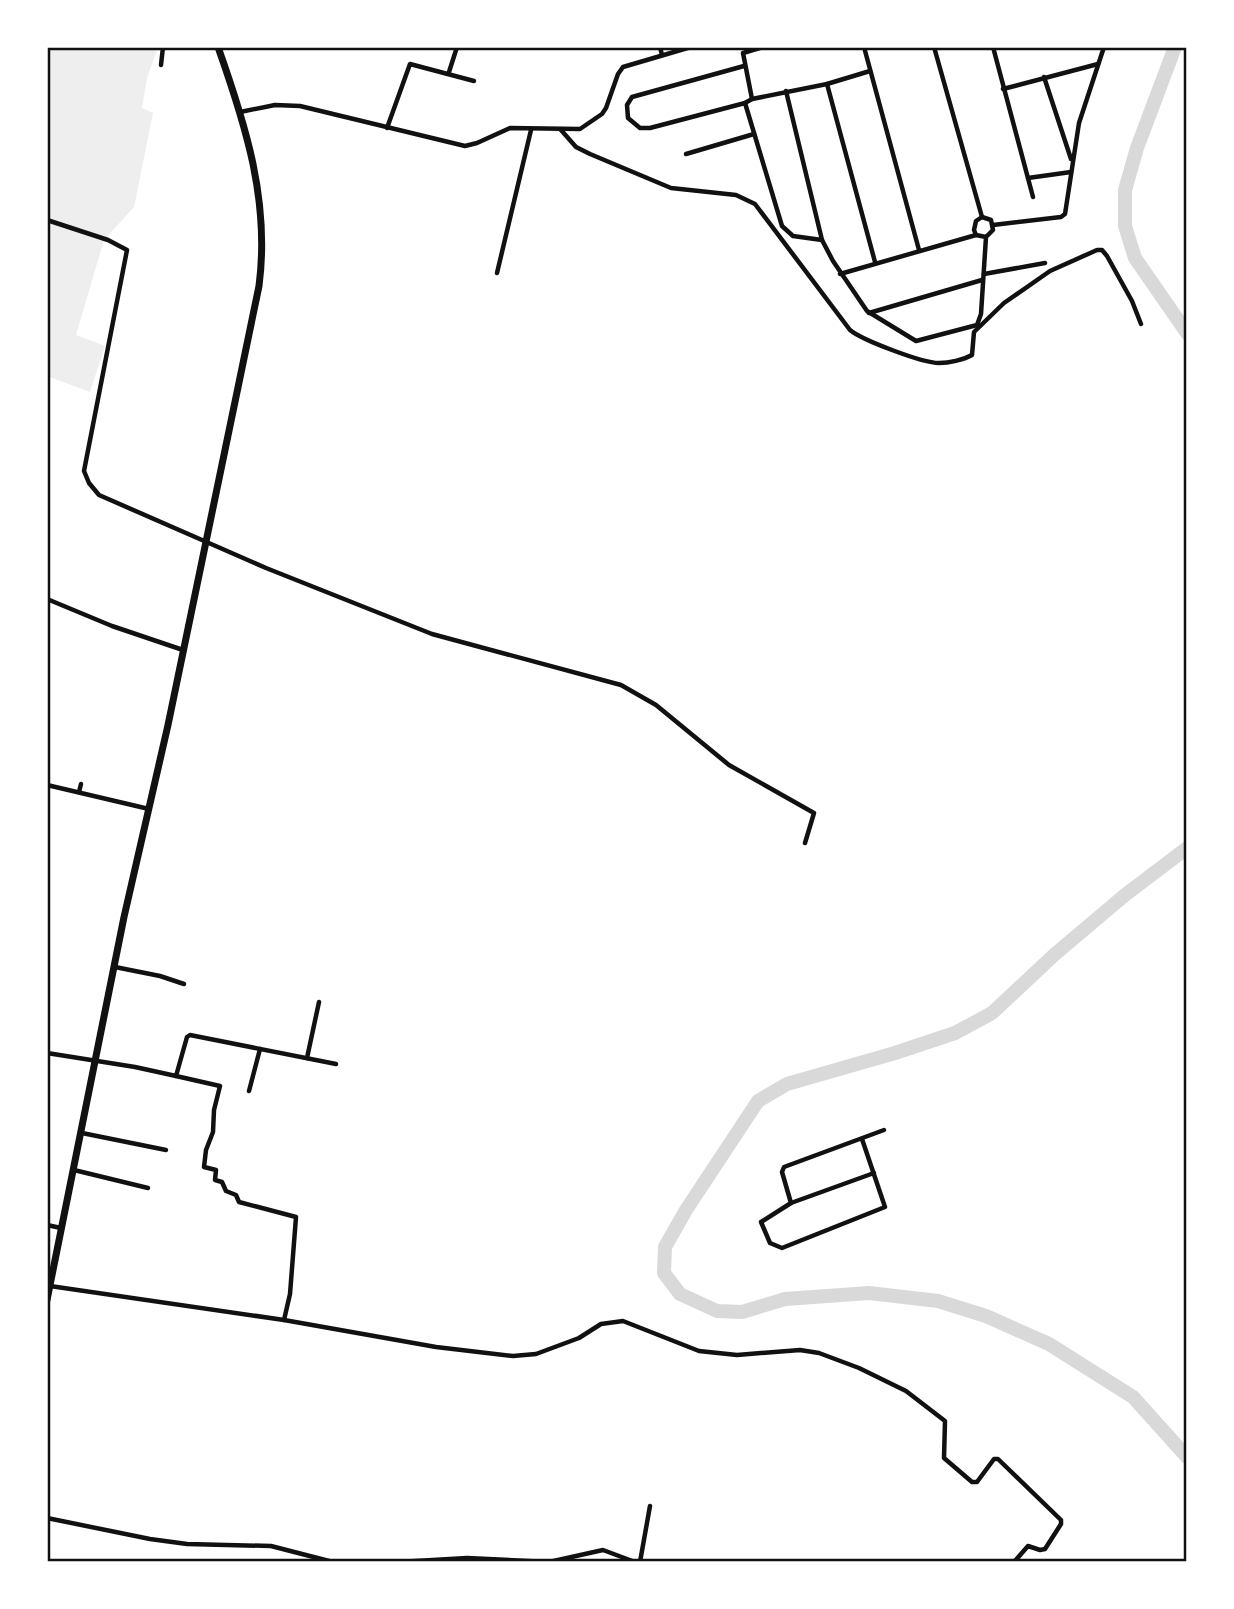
<svg xmlns="http://www.w3.org/2000/svg" width="1234" height="1609" viewBox="0 0 1234 1609" font-family="Raleway,sans-serif">
<style>
.green{fill:#eee}
.lines{fill:none;stroke-linecap:round;stroke-linejoin:round}
.river{stroke:#d9d9d9;stroke-width:14}
.minor{stroke:#111;stroke-width:4.5}
.primary{stroke:#111;stroke-width:7}
.neatline{fill:none;stroke:#111;stroke-width:2.5}
</style>
<rect width="100%" height="100%" fill="#fff"/>
<polygon class="green" points="47,47 158,47 147,78 142,108 153,113 134,207 104,240 76,335 105,346 90,392 47,376"/>
<g class="lines">
<g class="river">
<polyline points="1175,47 1137,148 1125,190 1125,226 1135,258 1187,333"/>
<polyline points="1187,848 1125,895 1054,955 992,1013 955,1033 895,1053 787,1084 758,1101 686,1210 665,1247 664,1273 680,1294 717,1311 742,1312 785,1299 869,1293 938,1301 986,1316 1049,1344 1133,1397 1187,1457"/>
</g>
<g class="minor">
<polyline points="660,47 662,55"/>
<polyline points="864,47 919,250"/>
<polyline points="934,47 982,217"/>
<polyline points="993,47 1033,197"/>
<polyline points="161,65 163,47"/>
<polyline points="744,66 632,97 627,105 628,118 640,128 650,128 745,103 752,99 827,84 870,71"/>
<polyline points="449,72 457,47"/>
<polyline points="1044,77 1071,159"/>
<polyline points="827,84 875,262"/>
<polyline points="1003,89 1098,64"/>
<polyline points="786,91 822,240 833,261 867,311 916,341 977,325 981,314 986,237 993,230 991,220 982,217 976,221 974,230 976,235 986,237"/>
<polyline points="752,99 743,53 763,47"/>
<polyline points="745,103 782,226 793,236 822,240"/>
<polyline points="240,112 275,105 300,106 465,146 477,143 510,128 580,129 602,114 606,108 618,74 623,67 691,47"/>
<polyline points="387,128 410,64 474,81"/>
<path d="M 561,130 L 576,147 L 590,154 L 671,188 L 736,195 L 755,204 L 850,330 C 862,340 922,363 939,363 C 949,363 963,360 972,355 L 974,332 L 1004,303 L 1050,271 L 1097,250 L 1102,250 L 1107,256 L 1132,301 L 1141,324"/>
<polyline points="686,154 754,134"/>
<polyline points="1028,178 1071,172"/>
<polyline points="47,220 108,240 127,250 84,471 89,483 99,495 266,568 432,634 621,685 656,705 729,765 814,813 805,843"/>
<polyline points="993,225 1061,217 1065,214 1079,123 1104,47"/>
<polyline points="497,273 531,130"/>
<polyline points="840,274 976,235"/>
<polyline points="984,274 1045,263"/>
<polyline points="869,313 982,280"/>
<polyline points="47,599 112,626 183,650"/>
<polyline points="47,785 149,809"/>
<polyline points="79,792 81,784"/>
<polyline points="115,967 160,976 184,984"/>
<polyline points="47,1053 135,1067 176,1076 187,1037 190,1035 336,1064"/>
<polyline points="307,1058 319,1002"/>
<polyline points="176,1076 220,1086 214,1110 213,1132 206,1150 204,1167 216,1170 215,1180 222,1182 226,1191 236,1195 239,1202 296,1217 290,1294 284,1320"/>
<polyline points="249,1091 260,1049"/>
<polyline points="82,1133 166,1150"/>
<polyline points="862,1139 885,1207 782,1248 770,1243 761,1222 791,1203 782,1172 784,1167 884,1130"/>
<polyline points="74,1170 148,1188"/>
<polyline points="791,1203 874,1173"/>
<polyline points="47,1225 61,1228"/>
<polyline points="50,1286 284,1320 436,1347 513,1356 536,1354 579,1338 601,1324 623,1321 699,1351 737,1355 800,1350 819,1353 859,1368 906,1391 945,1421 944,1458 972,1482 977,1482 994,1459 998,1459 1061,1520 1061,1524 1045,1549 1040,1550 1028,1546 1014,1562"/>
<polyline points="47,1518 150,1539 187,1544 271,1546 333,1562"/>
<polyline points="398,1562 467,1558 549,1562 603,1550 635,1562"/>
<polyline points="640,1562 650,1506"/>
</g>
<path class="primary" d="M 47,1300 L 124,917 L 168,725 L 259,286 C 270,202 246,126 218,47"/>
</g>
<rect width="1234" height="1609" fill="none" stroke="#ffffff" stroke-width="98"/>
<rect x="49" y="49" width="1136" height="1511" class="neatline"/>
</svg>
